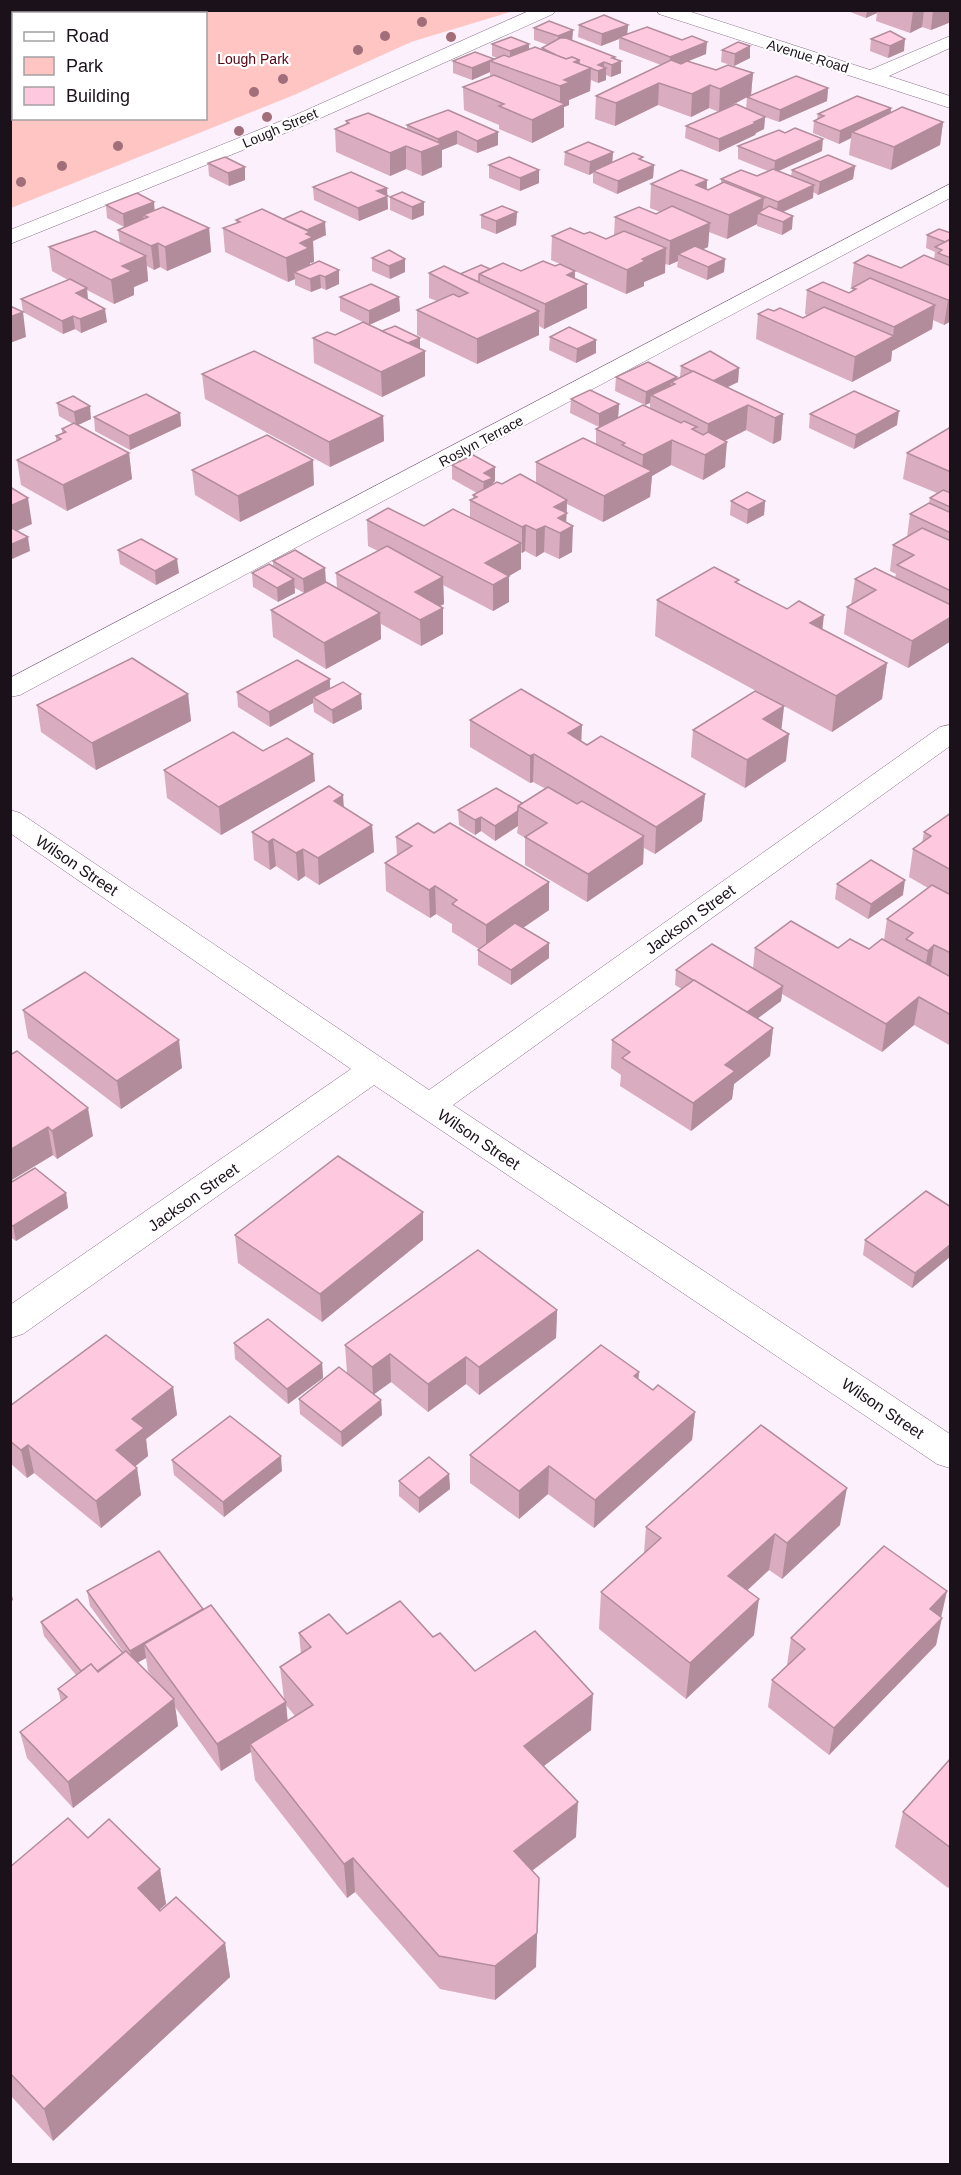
<svg xmlns="http://www.w3.org/2000/svg" width="961" height="2175" viewBox="0 0 961 2175" font-family="Arial,sans-serif">
<style>
.green{fill:#ffc5c2}
.lines{fill:none;stroke-linecap:round;stroke-linejoin:round}
.minor-casing{stroke:#866e88;stroke-width:1}
.minor{fill:#fff;fill-rule:evenodd}
.tree{fill:#a16e7a}
.wall{fill:#daacbf;fill-rule:evenodd}
.shaded-wall{fill:#b28c9b}
.building{fill:#fec8de;stroke:#b28c9b;stroke-width:1.5}
.labels{text-anchor:middle;stroke-width:4.5;stroke-linejoin:round;paint-order:stroke}
.far-street-label{font-size:14px;fill:#1b111b;stroke:#fff}
.far-park-label{font-size:14px;fill:#570310;stroke:#fff}
.street-label{font-size:16px;fill:#1b111b;stroke:#fff}
</style>
<rect width="100%" height="100%" fill="#fbf0fc"/>
<polygon class="green" points="109,10 513,10 513,11 411,42 294,95 11,208 11,38 13,37 14,118 206,118 206,14 101,13"/>
<g class="lines">
<defs>
<g id="minor">
<polygon points="531,10 556,10 553,14 305,125 10,244 10,230 291,117"/>
<polygon points="656,10 685,10 870,70 950,36 950,48 889,76 950,96 950,108 659,14"/>
<polygon points="950,184 950,198 20,695 10,697 10,678"/>
<polygon points="950,725 950,746 453,1105 950,1434 950,1468 937,1464 374,1085 23,1334 10,1338 10,1305 351,1069 10,833 10,810 20,813 429,1090 940,727"/>
</g>
</defs>
<use href="#minor" class="minor-casing"/>
<use href="#minor" class="minor"/>
</g>
<g class="tree">
<circle cx="422" cy="22" r="5"/>
<circle cx="385" cy="36" r="5"/>
<circle cx="451" cy="37" r="5"/>
<circle cx="358" cy="50" r="5"/>
<circle cx="283" cy="79" r="5"/>
<circle cx="254" cy="92" r="5"/>
<circle cx="267" cy="117" r="5"/>
<circle cx="239" cy="131" r="5"/>
<circle cx="118" cy="146" r="5"/>
<circle cx="62" cy="166" r="5"/>
<circle cx="21" cy="182" r="5"/>
</g>
<g class="wall">
<polygon points="845,10 951,10 951,22 931,30 922,27 910,33 876,21 877,13 866,18"/>
<polygon points="579,25 628,25 627,34 706,54 688,61 716,70 753,73 751,95 828,88 827,101 779,122 765,117 764,129 756,133 755,135 719,152 685,138 686,126 746,109 747,97 719,112 709,108 691,117 658,105 615,126 595,119 596,96 661,65 619,49 619,39 601,46 578,37"/>
<polygon points="534,28 573,30 572,40 621,61 621,73 611,77 606,75 606,80 598,83 591,80 590,91 569,100 569,105 564,107 564,127 532,143 499,129 499,125 464,110 463,87 490,76 490,72 472,80 453,73 453,61 494,59 497,58 492,56 492,44 529,49 542,50 542,48 548,45 534,40"/>
<polygon points="871,39 904,51 888,58 870,51"/>
<polygon points="722,50 750,58 734,66 721,62"/>
<polygon points="891,108 891,113 943,122 940,145 891,170 849,155 851,138 839,144 813,133 814,121 817,119 818,114"/>
<polygon points="346,121 407,129 407,125 498,132 498,145 477,153 457,144 442,150 442,167 422,176 406,169 390,176 336,152 335,129 346,124"/>
<polygon points="738,146 822,151 779,171 791,176 792,170 855,166 853,179 818,195 813,192 813,198 783,212 792,229 782,235 757,226 757,224 727,239 709,232 708,247 703,249 725,259 724,272 707,280 677,267 678,261 669,265 665,264 665,273 644,282 644,286 626,294 575,271 575,278 587,284 587,308 544,329 539,326 539,335 477,364 417,335 417,310 437,301 429,298 429,273 460,274 490,269 521,271 555,266 569,268 551,260 552,236 584,234 606,239 614,235 615,217 656,214 660,212 650,208 651,184 707,180 707,190 708,190 721,184 721,179 757,176 768,171 738,159"/>
<polygon points="565,152 613,152 612,162 654,165 653,178 617,194 593,183 593,173 589,175 564,165"/>
<polygon points="208,163 245,167 245,180 229,186 209,176"/>
<polygon points="489,165 539,170 539,183 520,191 489,178"/>
<polygon points="313,187 387,196 388,209 359,221 314,200"/>
<polygon points="390,197 424,202 424,215 412,220 390,210"/>
<polygon points="106,205 155,210 209,228 211,252 167,271 160,267 154,270 147,266 148,281 134,287 134,295 114,304 87,290 88,300 107,322 81,333 75,329 63,334 23,312 21,299 68,280 52,271 49,247 120,244 118,230 124,227 107,218"/>
<polygon points="517,212 516,225 496,234 481,228 481,215"/>
<polygon points="283,219 326,235 313,241 314,262 310,263 310,265 339,284 326,290 321,288 311,292 295,285 295,279 288,282 225,252 223,228 237,223 236,220"/>
<polygon points="951,233 951,321 944,325 933,320 932,329 892,351 891,361 852,382 756,339 758,314 774,311 803,318 807,315 805,314 807,290 849,293 852,292 852,288 851,287 854,263 901,268 934,259 935,252 926,248 927,235"/>
<polygon points="372,258 405,259 405,272 390,279 372,271"/>
<polygon points="340,297 399,297 400,311 369,325 340,311"/>
<polygon points="335,335 420,348 425,351 425,376 382,397 314,363 313,338"/>
<polygon points="550,337 596,353 576,363 549,350"/>
<polygon points="681,366 739,368 738,382 727,387 783,414 781,440 773,444 746,430 725,441 725,467 703,480 671,465 652,476 650,497 603,522 567,504 566,522 572,552 559,559 544,552 536,557 525,551 522,553 521,552 521,569 509,576 509,602 493,611 443,585 444,604 440,606 443,634 421,646 381,624 381,639 326,669 273,637 271,610 304,593 295,588 295,593 278,602 253,587 252,573 273,567 273,561 326,582 337,588 336,573 378,551 368,546 367,520 424,526 470,518 470,500 473,499 473,495 477,493 452,479 452,465 495,467 495,481 493,483 493,484 536,483 536,462 596,444 596,429 650,408 650,403 645,405 615,391 616,377 677,377 677,379 680,377"/>
<polygon points="202,374 383,416 384,441 330,467 205,399"/>
<polygon points="571,399 619,404 618,418 599,427 570,413"/>
<polygon points="57,403 91,419 77,425 129,453 132,479 67,511 21,485 17,460 56,441 56,436 62,433 62,429 73,424 59,416"/>
<polygon points="180,413 181,426 130,450 95,431 94,417"/>
<polygon points="810,414 897,425 854,449 809,428"/>
<polygon points="951,428 951,641 908,668 844,634 847,607 851,605 855,579 895,578 896,574 890,571 893,545 907,537 910,514 929,503 930,498 937,493 903,479 907,453"/>
<polygon points="192,470 314,485 240,522 195,495"/>
<polygon points="731,501 765,501 764,515 747,524 730,515"/>
<polygon points="118,550 179,573 156,585 120,564"/>
<polygon points="739,584 887,663 882,699 832,732 784,706 781,729 786,761 745,788 691,757 693,730 778,703 655,636 657,600"/>
<polygon points="330,679 330,688 362,709 333,724 314,712 313,703 270,727 238,707 237,692"/>
<polygon points="188,694 191,721 96,770 41,732 37,705"/>
<polygon points="470,720 581,741 587,745 705,794 702,821 655,854 644,848 643,864 587,902 525,865 525,838 517,833 518,826 495,841 481,831 475,835 459,825 458,810 522,803 546,789 533,782 530,783 470,747"/>
<polygon points="263,751 315,781 221,835 167,798 164,770"/>
<polygon points="344,807 372,825 374,852 319,885 305,876 298,881 276,866 270,870 254,860 252,832"/>
<polygon points="951,813 951,1046 914,1025 882,1052 782,994 781,1001 758,1018 773,1028 770,1056 734,1084 732,1099 691,1131 620,1086 621,1075 611,1068 612,1040 682,989 675,985 676,970 753,968 755,948 838,948 869,949 884,940 887,919 928,888 909,877 913,849 922,843 924,832"/>
<polygon points="396,837 549,910 523,928 549,958 511,985 478,965 478,950 479,949 452,932 452,924 436,914 430,918 386,891 385,863 397,856"/>
<polygon points="837,884 903,895 868,919 835,899"/>
<polygon points="23,1010 182,1068 121,1109 28,1038"/>
<polygon points="10,1055 93,1136 57,1159 53,1155 10,1181"/>
<polygon points="10,1183 66,1193 68,1208 16,1241 10,1237"/>
<polygon points="951,1207 951,1256 912,1288 863,1255 865,1240"/>
<polygon points="423,1212 423,1240 322,1322 238,1263 235,1235"/>
<polygon points="557,1310 556,1338 479,1395 466,1384 428,1412 391,1382 374,1394 381,1400 382,1415 342,1447 300,1414 299,1399 347,1373 345,1345"/>
<polygon points="234,1343 322,1363 323,1378 288,1404 235,1359"/>
<polygon points="639,1380 653,1390 695,1412 692,1440 594,1528 548,1494 519,1519 470,1483 470,1455"/>
<polygon points="173,1387 177,1415 146,1439 148,1456 135,1466 137,1468 141,1495 101,1528 34,1473 27,1478 10,1463 10,1406"/>
<polygon points="172,1460 282,1471 224,1517 174,1475"/>
<polygon points="449,1474 450,1489 419,1513 399,1496 399,1481"/>
<polygon points="840,1525 782,1579 769,1570 747,1590 754,1635 686,1699 599,1629 601,1592 644,1553 646,1527"/>
<path d="M 87,1591 L 203,1609 L 284,1699 L 280,1667 L 301,1654 L 299,1633 L 433,1637 L 475,1671 L 591,1730 L 544,1766 L 576,1837 L 532,1871 L 536,1967 L 495,2000 L 440,1989 L 355,1892 L 347,1898 L 255,1780 L 251,1752 L 221,1771 L 175,1707 L 178,1726 L 73,1808 L 27,1758 L 20,1732 L 61,1702 L 58,1689 L 76,1675 L 44,1636 L 41,1622 L 123,1653 L 124,1653 L 90,1606 ZM 146,1658 L 148,1671 L 156,1681 L 137,1663 ZM 286,1705 L 295,1716 L 288,1721 Z"/>
<polygon points="941,1618 936,1645 829,1755 768,1707 772,1680 787,1666 787,1665 791,1638"/>
<polygon points="951,1758 951,1885 948,1888 895,1847 903,1812"/>
<polygon points="88,1838 160,1869 166,1904 159,1910 225,1943 230,1977 53,2141 10,2095 10,1867"/>
</g>
<g class="shaded-wall">
<polygon points="867,10 877,10 877,13 866,18"/>
<polygon points="924,10 922,27 910,33 913,11"/>
<polygon points="933,10 951,10 951,22 931,30"/>
<polygon points="628,25 627,36 619,37 619,39 601,46 602,34"/>
<polygon points="573,30 572,42 558,48 558,36"/>
<polygon points="905,39 904,51 888,58 890,46"/>
<polygon points="707,42 706,54 669,69 670,57"/>
<polygon points="529,44 529,56 510,63 510,51"/>
<polygon points="750,46 750,58 734,66 735,54"/>
<polygon points="615,57 615,64 621,61 621,73 611,77 612,58"/>
<polygon points="494,59 490,61 490,72 472,80 472,68"/>
<polygon points="579,60 591,68 590,91 569,100 569,105 564,107 564,127 532,143 532,120 560,106 560,86 574,62"/>
<polygon points="604,62 604,69 606,68 606,80 598,83 598,65"/>
<polygon points="753,73 751,95 719,112 720,89"/>
<polygon points="659,83 658,105 615,126 616,103"/>
<polygon points="710,85 709,108 691,117 692,94"/>
<polygon points="828,88 827,101 779,122 780,110"/>
<polygon points="891,108 890,121 852,132 851,138 839,144 840,131"/>
<polygon points="765,117 764,129 756,133 755,135 719,152 719,139"/>
<polygon points="943,122 940,145 891,170 894,147"/>
<polygon points="457,131 457,144 442,150 442,167 422,176 421,152 438,146 438,139"/>
<polygon points="498,132 498,145 477,153 477,141"/>
<polygon points="823,139 822,151 774,173 775,161"/>
<polygon points="406,146 406,169 390,176 390,153"/>
<polygon points="613,152 612,165 593,171 593,173 589,175 590,162"/>
<polygon points="654,165 653,178 617,194 618,181"/>
<polygon points="855,166 853,179 818,195 820,182"/>
<polygon points="245,167 245,180 229,186 228,173"/>
<polygon points="539,170 539,183 520,191 520,178"/>
<polygon points="707,180 706,203 696,185"/>
<polygon points="814,185 813,198 776,215 778,202"/>
<polygon points="387,188 388,209 359,221 358,208 377,191"/>
<polygon points="764,198 762,214 758,213 757,224 727,239 729,215"/>
<polygon points="154,202 155,215 143,215 144,219 124,227 123,214"/>
<polygon points="424,202 424,215 412,220 412,207"/>
<polygon points="517,212 516,225 496,234 496,221"/>
<polygon points="793,216 792,229 782,235 783,222"/>
<polygon points="325,222 326,235 313,241 314,262 310,263 310,272 294,272 295,279 288,282 286,258 300,243 304,231"/>
<polygon points="710,223 708,247 686,257 678,254 678,261 669,265 670,241"/>
<polygon points="209,228 211,252 167,271 165,247"/>
<polygon points="158,243 160,267 154,270 151,246"/>
<polygon points="666,248 665,273 644,282 644,286 626,294 627,270 642,259"/>
<polygon points="146,256 148,281 134,287 134,295 114,304 111,280 122,266"/>
<polygon points="405,259 405,272 390,279 389,266"/>
<polygon points="725,259 724,272 707,280 708,267"/>
<polygon points="339,270 339,284 326,290 325,277"/>
<polygon points="575,271 574,290 587,284 587,308 544,329 545,304 567,275"/>
<polygon points="320,275 321,288 311,292 310,279"/>
<polygon points="87,288 88,301 76,293"/>
<polygon points="399,297 400,311 369,325 369,311"/>
<polygon points="951,299 951,321 944,325 948,300"/>
<polygon points="935,305 932,329 892,351 891,361 852,382 855,357 893,337 894,327"/>
<polygon points="105,309 107,322 81,333 80,319"/>
<polygon points="539,311 539,335 477,364 477,339"/>
<polygon points="23,312 26,337 10,343 10,317"/>
<polygon points="73,316 75,329 63,334 62,321"/>
<polygon points="420,338 420,351 402,346"/>
<polygon points="596,340 596,353 576,363 577,349"/>
<polygon points="425,351 425,376 382,397 381,372"/>
<polygon points="739,368 738,382 712,395 713,381"/>
<polygon points="677,377 676,390 675,384 671,382 670,393 651,395 650,403 645,405 646,392"/>
<polygon points="619,404 618,418 599,427 599,414"/>
<polygon points="748,405 746,430 706,450 708,424"/>
<polygon points="90,406 91,419 76,426 74,412"/>
<polygon points="899,411 897,425 854,449 856,435"/>
<polygon points="180,413 181,426 130,450 129,436"/>
<polygon points="783,414 781,440 773,444 775,418"/>
<polygon points="383,416 384,441 330,467 329,442"/>
<polygon points="672,440 671,465 652,476 650,497 603,522 604,496 642,476 643,455"/>
<polygon points="727,442 725,467 703,480 705,455"/>
<polygon points="129,453 132,479 67,511 63,485"/>
<polygon points="313,460 314,485 240,522 238,496"/>
<polygon points="495,467 495,481 493,483 493,492 483,496 484,473"/>
<polygon points="28,498 32,524 10,534 10,506"/>
<polygon points="567,500 566,529 573,526 572,552 559,559 560,533 554,507"/>
<polygon points="765,501 764,515 747,524 748,510"/>
<polygon points="526,525 525,551 522,553 522,527"/>
<polygon points="545,526 544,552 536,557 536,530"/>
<polygon points="28,537 30,551 10,560 10,545"/>
<polygon points="521,543 521,569 509,576 509,602 493,611 493,585 485,563"/>
<polygon points="177,559 179,573 156,585 155,571"/>
<polygon points="325,568 326,582 304,593 303,579"/>
<polygon points="443,577 444,604 417,618 415,592"/>
<polygon points="294,579 295,593 278,602 277,588"/>
<polygon points="443,608 443,634 421,646 420,620"/>
<polygon points="380,613 381,639 326,669 324,643"/>
<polygon points="824,615 820,650 810,623"/>
<polygon points="951,617 951,641 908,668 912,641"/>
<polygon points="887,663 882,699 832,732 836,696"/>
<polygon points="330,679 330,694 313,697 313,703 270,727 269,712"/>
<polygon points="188,694 191,721 96,770 92,743"/>
<polygon points="361,694 362,709 333,724 332,710"/>
<polygon points="784,706 781,733 763,719"/>
<polygon points="582,725 581,752 568,733"/>
<polygon points="789,734 786,761 745,788 747,760"/>
<polygon points="313,754 315,781 221,835 219,807"/>
<polygon points="534,754 533,782 530,783 530,756"/>
<polygon points="705,794 702,821 655,854 656,827"/>
<polygon points="343,795 345,822 334,801"/>
<polygon points="518,811 518,826 495,841 495,826"/>
<polygon points="481,817 481,831 475,835 475,820"/>
<polygon points="372,825 374,852 319,885 318,858"/>
<polygon points="644,836 643,864 587,902 588,874"/>
<polygon points="273,839 276,866 270,870 268,842"/>
<polygon points="303,849 305,876 298,881 296,853"/>
<polygon points="905,880 903,895 868,919 871,904"/>
<polygon points="549,882 549,910 486,953 486,925"/>
<polygon points="435,886 436,914 430,918 429,890"/>
<polygon points="549,943 549,958 511,985 511,970"/>
<polygon points="934,945 930,973 923,979 928,951"/>
<polygon points="783,986 781,1001 745,1028 747,1012"/>
<polygon points="919,997 914,1025 882,1052 886,1024"/>
<polygon points="773,1028 770,1056 734,1084 732,1099 691,1131 693,1103 725,1065"/>
<polygon points="179,1040 182,1068 121,1109 117,1081"/>
<polygon points="88,1108 93,1136 57,1159 52,1131"/>
<polygon points="48,1127 53,1155 10,1181 10,1150"/>
<polygon points="66,1193 68,1208 16,1241 13,1226"/>
<polygon points="423,1212 423,1240 322,1322 320,1294"/>
<polygon points="951,1244 951,1256 912,1288 915,1273"/>
<polygon points="557,1310 556,1338 479,1395 479,1367"/>
<polygon points="390,1354 391,1382 373,1395 372,1367"/>
<polygon points="466,1357 466,1384 428,1412 428,1384"/>
<polygon points="322,1363 323,1378 288,1404 287,1389"/>
<polygon points="639,1372 637,1400 634,1376"/>
<polygon points="173,1387 177,1415 146,1439 148,1456 121,1478 116,1450 132,1419"/>
<polygon points="381,1400 382,1415 342,1447 341,1432"/>
<polygon points="695,1412 692,1440 594,1528 595,1500"/>
<polygon points="28,1445 34,1473 27,1478 21,1450"/>
<polygon points="281,1456 282,1471 224,1517 223,1502"/>
<polygon points="549,1466 548,1494 519,1519 519,1491"/>
<polygon points="137,1468 141,1495 101,1528 96,1501"/>
<polygon points="449,1474 450,1489 419,1513 419,1498"/>
<polygon points="847,1488 840,1525 782,1579 787,1543"/>
<polygon points="775,1534 769,1570 724,1612 728,1576"/>
<polygon points="10,1587 13,1600 10,1602"/>
<polygon points="947,1591 941,1618 930,1609"/>
<polygon points="759,1599 754,1635 686,1699 690,1663"/>
<polygon points="203,1609 144,1644 146,1658 133,1665 130,1651"/>
<polygon points="942,1618 936,1645 829,1755 834,1728"/>
<polygon points="593,1694 591,1730 524,1781 524,1746"/>
<polygon points="174,1699 178,1726 73,1808 68,1782"/>
<polygon points="286,1702 288,1729 250,1744 251,1752 221,1771 217,1744"/>
<polygon points="578,1802 576,1837 513,1885 514,1851"/>
<polygon points="353,1858 355,1892 347,1898 344,1864"/>
<polygon points="160,1869 166,1904 145,1923 138,1888"/>
<polygon points="539,1878 536,1967 495,2000 495,1966"/>
<polygon points="225,1943 230,1977 53,2141 44,2109"/>
</g>
<g class="building">
<polygon points="604,15 628,25 602,34 579,25"/>
<polygon points="549,21 573,30 558,36 534,28"/>
<polygon points="647,27 682,40 692,36 707,42 670,57 619,37"/>
<polygon points="890,31 905,39 890,46 871,39"/>
<polygon points="511,37 529,44 510,51 492,44"/>
<polygon points="560,38 566,38 615,57 612,58 621,61 612,65 604,62 598,65 606,68 598,71 579,64 579,60 572,57 566,59 555,55 556,55 542,48"/>
<polygon points="738,42 750,46 735,54 722,50"/>
<polygon points="535,47 566,59 572,57 579,60 574,62 591,68 564,80 570,82 560,86 490,61 504,55 509,57"/>
<polygon points="475,52 494,59 472,68 453,61"/>
<polygon points="671,60 681,64 687,61 716,70 728,65 753,73 720,89 710,85 692,94 659,83 616,103 596,96"/>
<polygon points="494,75 565,104 532,120 499,106 504,104 463,87"/>
<polygon points="796,76 828,88 780,110 747,97"/>
<polygon points="857,96 891,108 840,131 814,121 824,116 818,114"/>
<polygon points="736,104 765,117 754,122 756,123 719,139 686,126"/>
<polygon points="902,107 943,122 894,147 852,132"/>
<polygon points="448,110 498,132 477,141 457,131 438,139 407,125"/>
<polygon points="368,113 442,144 421,152 406,146 390,153 335,129 349,123 346,121"/>
<polygon points="795,128 823,139 775,161 738,146 779,130 785,133"/>
<polygon points="588,142 613,152 590,162 565,152"/>
<polygon points="633,153 643,157 639,159 654,165 618,181 593,171"/>
<polygon points="828,155 855,166 820,182 792,170"/>
<polygon points="225,157 245,167 228,173 208,163"/>
<polygon points="509,157 539,170 520,178 489,165"/>
<polygon points="773,169 814,185 778,202 721,179 741,170 757,176"/>
<polygon points="681,170 707,180 696,185 708,190 724,182 764,198 729,215 651,184"/>
<polygon points="351,172 387,188 377,191 388,196 358,208 313,187"/>
<polygon points="402,192 424,202 412,207 390,197"/>
<polygon points="137,193 154,202 123,214 106,205"/>
<polygon points="502,206 517,212 496,221 481,215"/>
<polygon points="672,206 710,223 670,241 615,217 639,207 656,214"/>
<polygon points="769,206 793,216 783,222 758,213"/>
<polygon points="163,207 209,228 165,247 158,243 151,246 118,230 148,217 143,215"/>
<polygon points="262,209 310,232 306,234 313,237 300,243 309,248 286,258 223,228 240,222 236,220"/>
<polygon points="301,211 325,222 307,230 283,219"/>
<polygon points="570,228 584,234 590,232 606,239 624,231 666,248 642,259 645,261 627,270 552,236"/>
<polygon points="939,229 951,233 951,239 945,242 927,235"/>
<polygon points="95,231 146,256 122,266 132,271 111,280 49,247"/>
<polygon points="951,239 951,258 938,253 942,250 935,247"/>
<polygon points="695,246 725,259 708,267 678,254"/>
<polygon points="389,250 405,259 389,266 372,258"/>
<polygon points="868,255 901,268 924,255 951,266 951,299 948,300 854,263"/>
<polygon points="319,261 339,270 325,277 320,275 310,279 294,272"/>
<polygon points="543,261 555,266 560,264 575,271 567,275 587,284 545,304 479,274 503,263 521,271"/>
<polygon points="481,265 490,269 479,274 479,282 460,274"/>
<polygon points="444,266 539,311 477,339 417,310 453,294 459,297 468,293 429,273"/>
<polygon points="870,278 935,305 894,327 807,290 823,282 849,293 856,289 852,288"/>
<polygon points="70,279 87,288 76,293 105,309 80,319 73,316 62,321 21,299"/>
<polygon points="371,284 399,297 369,311 340,297"/>
<polygon points="10,306 23,312 10,317"/>
<polygon points="824,307 894,336 855,357 758,314 768,309 774,311 780,308 803,318"/>
<polygon points="363,322 425,351 381,372 313,338 327,332 335,335"/>
<polygon points="395,326 420,338 408,343 382,331"/>
<polygon points="569,327 596,340 577,349 550,337"/>
<polygon points="254,351 383,416 329,442 202,374"/>
<polygon points="710,351 739,368 713,381 681,366"/>
<polygon points="648,362 677,377 646,392 616,377"/>
<polygon points="693,371 783,414 775,418 748,405 708,424 651,395 675,384 671,382"/>
<polygon points="590,390 619,404 599,414 571,399"/>
<polygon points="854,391 899,411 856,435 810,414"/>
<polygon points="146,394 180,413 129,436 94,417"/>
<polygon points="73,396 90,406 74,412 57,403"/>
<polygon points="643,405 681,423 684,421 697,427 692,429 703,435 708,432 727,442 705,455 672,440 643,455 622,445 625,443 596,429"/>
<polygon points="74,423 129,453 63,485 17,460 61,439 56,436 66,432 62,429"/>
<polygon points="949,428 951,428 951,472 907,453"/>
<polygon points="267,435 313,460 238,496 192,470"/>
<polygon points="583,438 652,471 604,496 536,462"/>
<polygon points="473,455 495,467 484,473 493,478 483,482 452,465"/>
<polygon points="520,474 567,500 554,507 567,513 558,518 573,526 560,533 545,526 536,530 526,525 522,527 470,500 477,497 473,495 497,482 502,484"/>
<polygon points="10,487 28,498 10,506"/>
<polygon points="943,490 951,493 950,507 930,498"/>
<polygon points="747,492 765,501 748,510 731,501"/>
<polygon points="929,503 949,512 951,511 951,533 910,514"/>
<polygon points="388,508 424,526 453,509 521,543 485,563 509,576 493,585 367,520"/>
<polygon points="10,527 28,537 10,545"/>
<polygon points="922,528 951,541 951,591 897,565 914,555 893,545"/>
<polygon points="141,539 177,559 155,571 118,550"/>
<polygon points="387,546 443,577 415,592 443,608 420,620 336,573"/>
<polygon points="295,550 325,568 303,579 273,561"/>
<polygon points="269,564 294,579 277,588 252,573"/>
<polygon points="714,567 739,580 735,582 787,609 799,601 824,615 810,623 887,663 836,696 657,600"/>
<polygon points="875,568 951,605 951,617 912,641 847,607 876,590 855,579"/>
<polygon points="326,582 380,613 324,643 271,610"/>
<polygon points="132,658 188,694 92,743 37,705"/>
<polygon points="297,660 330,679 269,712 237,692"/>
<polygon points="343,682 361,694 332,710 313,697"/>
<polygon points="521,689 582,725 568,733 587,745 601,736 705,794 656,827 534,754 530,756 470,720"/>
<polygon points="755,691 784,706 763,719 789,734 747,760 693,730"/>
<polygon points="233,732 263,751 287,738 313,754 219,807 164,770"/>
<polygon points="329,786 343,795 334,801 372,825 318,858 303,849 296,853 273,839 268,842 252,832"/>
<polygon points="548,787 577,804 582,801 644,836 588,874 525,837 547,823 518,806"/>
<polygon points="496,788 522,803 518,806 518,811 495,826 481,817 475,820 458,810"/>
<polygon points="951,813 951,870 913,849 931,836 924,832"/>
<polygon points="418,823 434,833 450,823 549,882 486,925 452,904 457,900 435,886 429,890 385,863 412,846 396,837"/>
<polygon points="871,860 905,880 871,904 837,884"/>
<polygon points="932,885 951,895 951,953 934,945 928,951 906,939 913,933 887,919"/>
<polygon points="791,921 838,948 850,939 869,949 882,939 951,977 951,1015 919,997 886,1024 755,948"/>
<polygon points="515,923 549,943 511,970 478,950"/>
<polygon points="712,944 783,986 747,1012 676,970"/>
<polygon points="85,972 179,1040 117,1081 23,1010"/>
<polygon points="694,980 773,1028 725,1065 735,1071 693,1103 622,1058 630,1052 612,1040"/>
<polygon points="17,1051 88,1108 52,1131 48,1127 10,1150 10,1055"/>
<polygon points="338,1156 423,1212 320,1294 235,1235"/>
<polygon points="35,1168 66,1193 13,1226 10,1224 10,1183"/>
<polygon points="926,1191 951,1207 951,1244 915,1273 865,1240"/>
<polygon points="478,1250 557,1310 479,1367 466,1357 428,1384 390,1354 372,1367 345,1345"/>
<polygon points="268,1319 322,1363 287,1389 234,1343"/>
<polygon points="106,1335 173,1387 132,1419 144,1428 116,1450 137,1468 96,1501 28,1445 21,1450 10,1441 10,1406"/>
<polygon points="601,1345 639,1372 634,1376 653,1390 658,1385 695,1412 595,1500 549,1466 519,1491 470,1455"/>
<polygon points="339,1367 381,1400 341,1432 299,1399"/>
<polygon points="230,1416 281,1456 223,1502 172,1460"/>
<polygon points="761,1425 847,1488 787,1543 775,1534 728,1576 759,1599 690,1663 601,1592 661,1538 646,1527"/>
<polygon points="429,1457 449,1474 419,1498 399,1481"/>
<polygon points="884,1546 947,1591 930,1609 942,1618 834,1728 772,1680 805,1649 791,1638"/>
<polygon points="159,1551 203,1609 130,1651 87,1591"/>
<polygon points="77,1599 123,1653 97,1671 91,1664 81,1671 41,1622"/>
<polygon points="400,1601 433,1637 440,1633 475,1671 535,1631 593,1694 524,1746 578,1802 514,1851 539,1878 537,1933 495,1966 439,1956 353,1858 344,1864 250,1744 313,1705 280,1667 311,1647 299,1633 329,1614 347,1634"/>
<polygon points="211,1605 286,1702 217,1744 144,1644"/>
<polygon points="126,1651 174,1699 68,1782 20,1732 67,1697 58,1689 91,1664 98,1672"/>
<polygon points="951,1758 951,1848 903,1812"/>
<polygon points="68,1818 88,1838 109,1819 160,1869 138,1888 160,1911 176,1897 225,1943 44,2109 10,2073 10,1867"/>
</g>
<g class="labels">
<g class="far-street-label">
<text transform="translate(808 56) rotate(17)" y="5">Avenue Road</text>
<text transform="translate(280 128) rotate(-23)" y="5">Lough Street</text>
<text transform="translate(481 441) rotate(-28)" y="5">Roslyn Terrace</text>
</g>
<g class="far-park-label">
<text x="253" y="64">Lough Park</text>
</g>
<g class="street-label">
<text transform="translate(77 865) rotate(34)" y="6">Wilson Street</text>
<text transform="translate(690 919) rotate(-36)" y="6">Jackson Street</text>
<text transform="translate(479 1139) rotate(34)" y="6">Wilson Street</text>
<text transform="translate(193 1197) rotate(-35)" y="6">Jackson Street</text>
<text transform="translate(883 1408) rotate(34)" y="6">Wilson Street</text>
</g>
</g>
<rect width="961" height="2175" fill="none" stroke="#1b111b" stroke-width="24"/>
<rect x="12" y="12" width="195" height="108" fill="#ffffff" stroke="#a4a0a4" stroke-width="1.5"/>
<rect x="24" y="32" width="30" height="9" fill="#ffffff" stroke="#a4a0a4" stroke-width="1.5"/>
<text x="66" y="42" font-size="18" fill="#1b111b">Road</text>
<rect x="24" y="57" width="30" height="18" fill="#ffc5c2" stroke="#a4a0a4" stroke-width="1.5"/>
<text x="66" y="72" font-size="18" fill="#1b111b">Park</text>
<rect x="24" y="87" width="30" height="18" fill="#fec8de" stroke="#a4a0a4" stroke-width="1.5"/>
<text x="66" y="102" font-size="18" fill="#1b111b">Building</text>
</svg>
